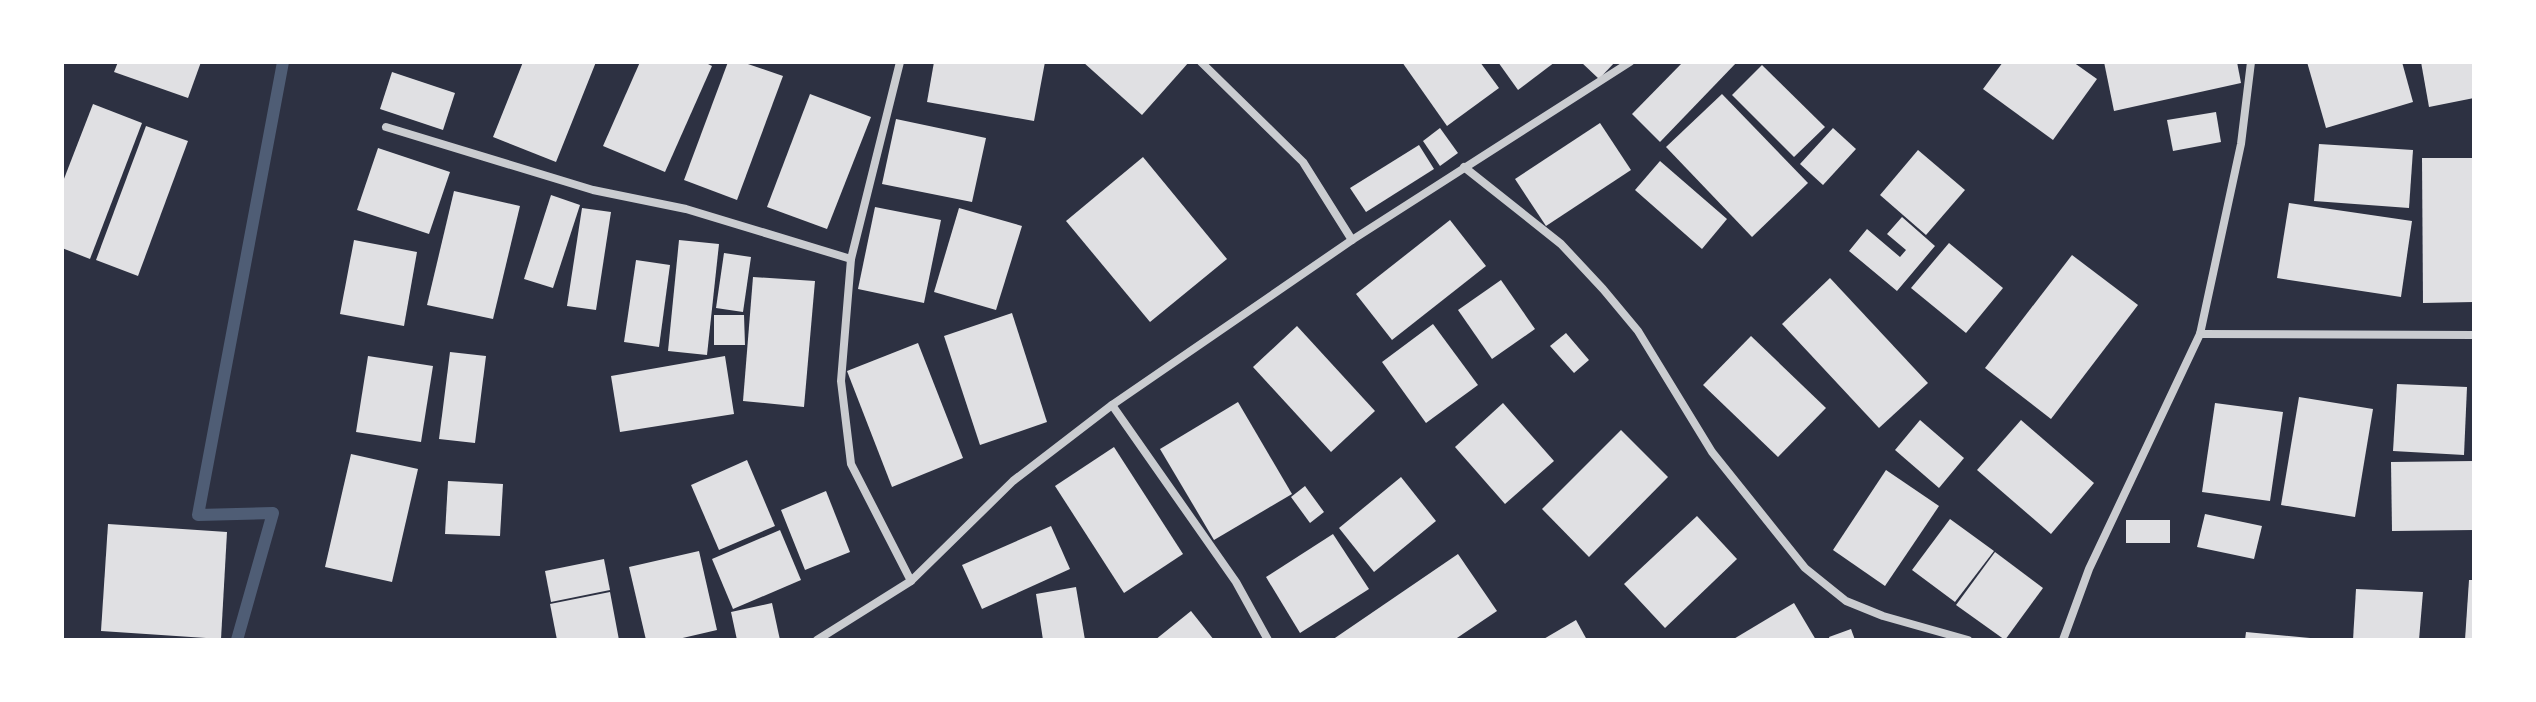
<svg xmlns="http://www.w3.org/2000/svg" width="2536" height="702" viewBox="0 0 2536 702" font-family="Commissioner,sans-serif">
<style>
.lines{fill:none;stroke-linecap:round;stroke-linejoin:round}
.stream{stroke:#4f5d75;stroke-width:12}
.building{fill:#e0e0e3}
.minor{stroke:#caccd0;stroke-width:8}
</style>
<rect width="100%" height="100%" fill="#2d3142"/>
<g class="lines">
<polyline class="stream" points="237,640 273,513 198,515 283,62"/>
</g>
<g class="building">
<polygon points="118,62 201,62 188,98 114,72"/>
<polygon points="523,62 596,62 556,162 493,137"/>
<polygon points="640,62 704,62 712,66 665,172 603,146"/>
<polygon points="728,62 742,62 783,76 737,200 684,180"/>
<polygon points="934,62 1045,62 1034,121 927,102"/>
<polygon points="1083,62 1189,62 1142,115"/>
<polygon points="1402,62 1480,62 1499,88 1447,126"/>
<polygon points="1498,62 1555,62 1518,90"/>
<polygon points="1581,62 1615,62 1599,79"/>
<polygon points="1683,62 1737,62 1660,142 1632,114"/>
<polygon points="2003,62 2073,62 2097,79 2053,140 1983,89"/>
<polygon points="2104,62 2237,62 2241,83 2114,111"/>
<polygon points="2307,62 2402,62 2413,102 2326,128"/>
<polygon points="2421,62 2474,62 2474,98 2429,107"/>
<polygon points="1762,65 1825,127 1794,157 1732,95"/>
<polygon points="392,72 455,93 443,130 380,109"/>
<polygon points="810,94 871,117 827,229 767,207"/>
<polygon points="1722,94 1808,183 1752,237 1666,147"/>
<polygon points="93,104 142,123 90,259 62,248 62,184"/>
<polygon points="2216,112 2221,142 2173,151 2167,120"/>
<polygon points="896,119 986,138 972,202 882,184"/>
<polygon points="1600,123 1631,170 1546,226 1515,179"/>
<polygon points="146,126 188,141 138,276 96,260"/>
<polygon points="1440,128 1458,153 1440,166 1423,141"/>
<polygon points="1833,128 1856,149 1823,185 1800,164"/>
<polygon points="2319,144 2413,150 2409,208 2314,201"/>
<polygon points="1419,145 1434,169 1366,212 1350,188"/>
<polygon points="378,148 450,172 429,234 357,210"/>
<polygon points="1918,150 1965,190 1926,235 1880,195"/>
<polygon points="1143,157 1227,259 1150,322 1066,221"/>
<polygon points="2422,158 2474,158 2474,302 2423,303"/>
<polygon points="1660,161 1727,219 1702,249 1635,190"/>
<polygon points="454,191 520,206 493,319 427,305"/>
<polygon points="551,195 580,205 553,288 524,279"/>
<polygon points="2289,203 2412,221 2401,297 2277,278"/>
<polygon points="875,207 941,220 924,303 858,289"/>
<polygon points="582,208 611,212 596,310 567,306"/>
<polygon points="959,208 1022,226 996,310 934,292"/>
<polygon points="1902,217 1935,246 1897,291 1849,251 1867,229 1900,257 1906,250 1887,234"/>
<polygon points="1450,220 1486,266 1392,340 1356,294"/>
<polygon points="354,240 417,252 404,326 340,314"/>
<polygon points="679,240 719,244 707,355 668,351"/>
<polygon points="1949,243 2003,288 1966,333 1911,288"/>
<polygon points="724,253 751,257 743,312 716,308"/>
<polygon points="2072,255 2138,305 2051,419 1985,368"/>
<polygon points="636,260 670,265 659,347 624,342"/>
<polygon points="753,277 815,281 804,407 743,401"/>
<polygon points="1830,278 1928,383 1879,428 1782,324"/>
<polygon points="1501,280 1535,329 1492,359 1458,310"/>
<polygon points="1012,313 1047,422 980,445 944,336"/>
<polygon points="714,315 744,315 745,345 714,345"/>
<polygon points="1433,324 1478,385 1426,423 1382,362"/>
<polygon points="1297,326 1375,411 1331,452 1253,367"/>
<polygon points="1566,333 1589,360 1574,373 1550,346"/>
<polygon points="1751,336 1826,408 1778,457 1703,385"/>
<polygon points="918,343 963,458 892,487 847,371"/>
<polygon points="450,352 486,356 475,443 439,439"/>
<polygon points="368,356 433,366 421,442 356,432"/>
<polygon points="725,356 734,414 620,432 611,376"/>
<polygon points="2397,384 2467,387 2464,455 2393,451"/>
<polygon points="2299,397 2373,409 2355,517 2281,505"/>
<polygon points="1238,402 1292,494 1214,540 1160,449"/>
<polygon points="1503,403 1554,461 1505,504 1455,447"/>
<polygon points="2215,403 2283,412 2270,501 2202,492"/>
<polygon points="1920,420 1964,458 1939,488 1895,450"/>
<polygon points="2021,420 2094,483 2051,534 1977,470"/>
<polygon points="1621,430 1668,477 1589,557 1542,509"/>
<polygon points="1114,447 1183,554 1124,593 1055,486"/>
<polygon points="351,454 418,469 392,582 325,567"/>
<polygon points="747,460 775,526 719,550 691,485"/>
<polygon points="2474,461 2474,530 2392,531 2391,462"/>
<polygon points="1886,470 1939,506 1885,586 1833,550"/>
<polygon points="1401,477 1436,521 1374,572 1339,528"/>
<polygon points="448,481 503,484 500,536 445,534"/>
<polygon points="1305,486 1324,512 1310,523 1291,497"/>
<polygon points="826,491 850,552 805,570 781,510"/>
<polygon points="2205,514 2262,526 2254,559 2197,547"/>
<polygon points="1697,516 1737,559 1665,628 1624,584"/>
<polygon points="1950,519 1994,551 1955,602 1912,570"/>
<rect x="2126" y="520" width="44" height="23"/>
<polygon points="108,524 227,532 221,639 101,631"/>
<polygon points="1051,526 1070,569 982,609 962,565"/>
<polygon points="780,530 801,580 733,609 712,559"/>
<polygon points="1333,534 1369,589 1300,633 1266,577"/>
<polygon points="699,551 717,630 674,640 646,640 629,567"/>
<polygon points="1995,552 2043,588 2005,640 1956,605"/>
<polygon points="1458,554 1497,611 1454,640 1332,640"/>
<polygon points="604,559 610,590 551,602 545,571"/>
<polygon points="2469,580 2474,580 2474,640 2465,640"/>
<polygon points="1076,587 1085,640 1043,640 1036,594"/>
<polygon points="2356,589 2423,592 2419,640 2353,640"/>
<polygon points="610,592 619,640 557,640 550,604"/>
<polygon points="772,603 780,640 737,640 731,612"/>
<polygon points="1794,603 1816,640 1732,640"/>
<polygon points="1191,611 1214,640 1155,640"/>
<polygon points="1576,620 1587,640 1542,640"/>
<polygon points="1851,629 1855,640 1830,640 1829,637"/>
<polygon points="2246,632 2310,638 2310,640 2245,640"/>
</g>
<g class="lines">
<g class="minor">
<polyline points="900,62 851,259 841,381 851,464 911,581"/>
<polyline points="1201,62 1303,162 1352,240"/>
<polyline points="386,127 593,190 686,209 851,259"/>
<polyline points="1464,167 1561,244 1603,289 1638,331 1712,452 1805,568 1846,601 1883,616 1968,640"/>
<polyline points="2200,334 2474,335"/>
<polyline points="1112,405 1236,582 1268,640"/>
<polyline points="817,640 911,581 1013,481 1112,405 1352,240 1630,62"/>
<polyline points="2063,640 2089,569 2200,334 2241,144 2251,62"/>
</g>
</g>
<rect width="2536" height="702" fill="none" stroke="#ffffff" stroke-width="128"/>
</svg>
